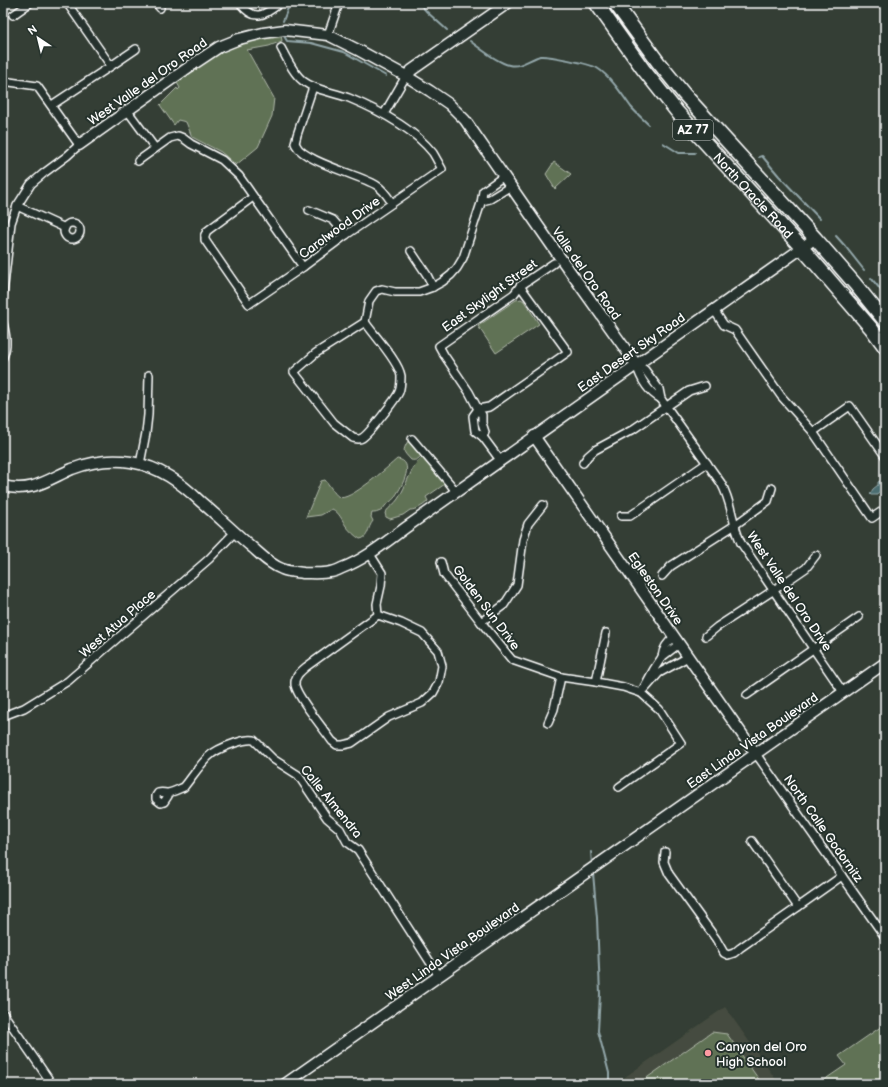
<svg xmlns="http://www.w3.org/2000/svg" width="888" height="1087" viewBox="0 0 888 1087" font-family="'Balsamiq Sans',sans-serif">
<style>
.built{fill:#454b3f}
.green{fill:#607255;stroke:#b0b8aa}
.water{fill:#4b6d71;stroke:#93a7aa}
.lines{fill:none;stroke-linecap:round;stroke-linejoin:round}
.stream{stroke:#93a7aa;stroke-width:2}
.street-casing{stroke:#fff;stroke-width:10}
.secondary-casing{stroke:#fff;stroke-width:13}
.highway-casing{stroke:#fff;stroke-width:16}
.street{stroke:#26332d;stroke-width:7}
.secondary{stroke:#26332d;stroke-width:10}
.highway{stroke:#26332d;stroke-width:13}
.poi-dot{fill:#ff9aa2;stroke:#26332d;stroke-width:1.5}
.labels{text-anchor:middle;stroke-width:4;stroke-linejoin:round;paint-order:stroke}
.shield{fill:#26332d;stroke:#bec2c0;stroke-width:1}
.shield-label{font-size:12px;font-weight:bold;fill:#fff}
.street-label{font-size:13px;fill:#fff;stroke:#26332d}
.poi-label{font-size:13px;fill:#fff;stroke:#26332d;text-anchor:start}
</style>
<rect width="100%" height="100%" fill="#343e35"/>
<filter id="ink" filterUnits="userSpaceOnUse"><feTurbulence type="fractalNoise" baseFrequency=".025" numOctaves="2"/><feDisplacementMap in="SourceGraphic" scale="8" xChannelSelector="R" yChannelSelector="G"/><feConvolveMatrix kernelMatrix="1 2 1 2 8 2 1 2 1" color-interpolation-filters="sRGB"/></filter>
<g filter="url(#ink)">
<polygon class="built" points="725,1007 779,1084 615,1084"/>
<g class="green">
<polygon points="281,35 282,41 269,46 247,50 274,98 272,116 258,147 236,165 221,152 192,137 186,122 178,120 174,125 160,105 177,88 178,90 180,88 176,81 214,54 239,42"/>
<polygon points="554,162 571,174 555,189 546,174"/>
<polygon points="521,299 524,301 539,324 496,353 478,326 516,300"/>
<path d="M 408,441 L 421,456 C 418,459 416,461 411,460 C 403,451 402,452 408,441 Z"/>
<path d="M 422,457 L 445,484 L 426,497 L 428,501 C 423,506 416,510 410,510 L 403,515 L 390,519 L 386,517 L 385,513 C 389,507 395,504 398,499 C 407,485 410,468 422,457 Z"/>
<path d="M 397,459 C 416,461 402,486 396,495 C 393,501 389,502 385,506 C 383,509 382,511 378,512 C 376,513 374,513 372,513 L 371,517 L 373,521 C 367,528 369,538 360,539 C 355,536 350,531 346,526 C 342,520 339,512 332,509 L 321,515 L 306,517 L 321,481 L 325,480 C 329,484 334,494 339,497 C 348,503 389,466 397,459 Z"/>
<polygon points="885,1024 885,1084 818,1084 846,1065 839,1056"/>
<polygon points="712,1032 727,1034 762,1084 638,1084"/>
</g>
<polygon class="water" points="882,480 885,484 885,489 880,491 877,495 871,495 870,494 873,489 878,485 878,482"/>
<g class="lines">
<g class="stream">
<polyline points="419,3 427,12 447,30"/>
<polyline points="283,21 290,3"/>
<polyline points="284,36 287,41 311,43 344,52 386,76"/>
<path d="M 470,41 C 480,48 496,62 509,65 C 520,68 530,59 540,56 C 548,55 590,64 597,68 C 611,77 621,93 631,107 C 636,113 642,118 648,124"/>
<polyline points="663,143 679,153 695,153"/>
<polyline points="759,157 762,156 779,176 820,219"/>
<polyline points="836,236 845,246 864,270"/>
<polyline points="871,278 885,295"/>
<polyline points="591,852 592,864"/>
<polyline points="593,873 597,918 600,994 598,1031 609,1073 609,1084"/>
</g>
<defs>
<g id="street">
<polyline points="67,3 111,66"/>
<polyline points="156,3 160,8"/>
<path d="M 240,3 C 254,22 264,16 280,3"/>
<polyline points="13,15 30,3"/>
<polyline points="328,35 339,3"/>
<polyline points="3,81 37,86 79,145 67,156 44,173 31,184 17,206 11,223 3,294"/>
<polyline points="52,105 111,66 136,49"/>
<polyline points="127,110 155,148"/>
<polyline points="384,114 406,76"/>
<path d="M 296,145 C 303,161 359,175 376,185 C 383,189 388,197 392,203"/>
<polyline points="296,145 295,143 297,135 313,87"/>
<polyline points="138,161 170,138 178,136 183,138 191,144 222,160 239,176 303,267"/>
<polyline points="482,201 490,199 511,186"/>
<polyline points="17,206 65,228"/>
<polyline points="309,210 333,220 346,235"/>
<circle cx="72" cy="231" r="8"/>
<path d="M 205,235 L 205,240 L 207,243 L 249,304 L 303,267 L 346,235 L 442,169 C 439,164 436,158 433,153 C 413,128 378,110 349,98 C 334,92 316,91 303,81 C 293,73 287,59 281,48"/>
<polyline points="205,235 207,231 211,228 253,197"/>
<polyline points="411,251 427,275 433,287"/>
<polyline points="714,310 724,325 735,330 781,396 813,432 872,518 885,509"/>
<path d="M 365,322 C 374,335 399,362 401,376 C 401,381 401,387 399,392 C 396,399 368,435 362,438 C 359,440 357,439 353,438 L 334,423 L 294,372 L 316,353 Z"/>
<polyline points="365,322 369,301 376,291 382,289 395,292 419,292 433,287 442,282 451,275 457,268 463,258 481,203 483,191 504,176"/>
<path d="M 3,323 C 6,335 8,345 3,357"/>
<path d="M 636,364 L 645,370 L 659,389 L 661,399 L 721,483 C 732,502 732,524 741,543 L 843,692"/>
<path d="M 636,364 C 640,378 648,392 661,399"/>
<polyline points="478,409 489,407 568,352 520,286"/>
<polyline points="478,409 473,416 475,431 483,437 500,460"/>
<polyline points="813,432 850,406 885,456"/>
<polyline points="483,437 485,432 482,423 482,415 478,409 469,392 444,355 439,346 514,294 520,286 554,263"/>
<polyline points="412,439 451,485 456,492"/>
<polyline points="583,463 588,456 595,450 632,430 689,391 705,386"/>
<polyline points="140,464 146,433 148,415 149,375"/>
<polyline points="621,516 630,516 707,463"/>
<polyline points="370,554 382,573 381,586 377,604 378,615"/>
<polyline points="441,562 444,574 481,622 512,660 561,677 596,682 623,687 641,693 659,709 681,743 619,787"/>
<polyline points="662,576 671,566 735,525 768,501 772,488"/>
<path d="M 378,615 L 401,623 L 422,633 L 438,651 L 442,666 L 439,682 L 433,693 L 422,703 L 389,717 L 352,743 L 343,745 L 337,745 L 332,741 C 324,729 297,697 295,685 C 294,677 300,672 306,667 Z"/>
<polyline points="481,622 504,605 517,585 523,540 528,524 543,505"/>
<polyline points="706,636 717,627 774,590 806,568 816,555"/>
<path d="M 662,657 C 663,648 667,643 674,637"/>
<polyline points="596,682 606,633"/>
<polyline points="646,688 659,673 688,657"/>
<polyline points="641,693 654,669 662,657 679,644"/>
<polyline points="747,695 859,617"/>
<polyline points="3,716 24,708 68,681 209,559 234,533"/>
<polyline points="548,723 554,709 561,677"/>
<polyline points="756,754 885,937"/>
<path d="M 167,793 L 168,796 L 164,802 L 161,803 L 156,799 L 156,796 L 158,793 C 162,792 164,793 168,793 C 173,792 179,789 184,787 C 192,777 199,766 208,757 C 215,750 226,746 235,743 C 241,741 248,739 254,740 L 273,759 L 298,775 L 327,818 L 340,829 L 347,842 L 358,850 L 439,976"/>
<polyline points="752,841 798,907"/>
<polyline points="665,852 664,862 669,874 716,939 724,953 728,955 734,953 740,948 842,876"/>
<polyline points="3,1013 52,1084"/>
</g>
<g id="secondary">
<polyline points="406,76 412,70 508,3"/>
<polyline points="79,145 189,67 219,47 239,39 263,33 285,30 328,35 360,51 406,76 430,91 449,104 465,120 559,256 636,364"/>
<polyline points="534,436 756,754"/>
<path d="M 3,486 C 32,493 47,480 72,469 C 90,462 112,459 131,462 C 160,467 180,482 201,502 C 219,517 235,533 253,548 C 262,556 271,565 282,569 C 289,572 297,572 303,573 C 312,573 322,574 330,572 C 334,572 338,570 342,568 C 366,559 387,541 408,526 L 802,248 L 815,238"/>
<polyline points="285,1084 885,663"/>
</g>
<g id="highway">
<path id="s1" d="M 596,3 L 643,69 L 678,113 L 802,248 L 871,328 L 885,347"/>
<polyline points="615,3 658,62 684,94 815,238 855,284 885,321"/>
</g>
</defs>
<use href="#street" class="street-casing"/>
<use href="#secondary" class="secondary-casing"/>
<use href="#highway" class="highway-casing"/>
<use href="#street" class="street"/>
<use href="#secondary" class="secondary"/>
<use href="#highway" class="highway"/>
</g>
</g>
<circle class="poi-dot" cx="708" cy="1053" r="4"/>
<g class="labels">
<rect class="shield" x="673" y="120" width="40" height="20" rx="3"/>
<g class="shield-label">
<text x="693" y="134">AZ 77</text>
</g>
<g class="street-label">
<text transform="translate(147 81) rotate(-35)" y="5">West Valle del Oro Road</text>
<text dy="5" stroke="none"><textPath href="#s1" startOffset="249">North Oracle Road</textPath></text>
<text transform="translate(339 227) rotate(-36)" y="5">Carolwood Drive</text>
<text transform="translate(587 273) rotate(55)" y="5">Valle del Oro Road</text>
<text transform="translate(489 295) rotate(-36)" y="5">East Skylight Street</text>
<text transform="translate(631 352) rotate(-35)" y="5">East Desert Sky Road</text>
<text transform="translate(656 588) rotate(55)" y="5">Egleston Drive</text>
<text transform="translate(790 591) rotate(56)" y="5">West Valle del Oro Drive</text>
<text transform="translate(487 607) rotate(53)" y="5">Golden Sun Drive</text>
<text transform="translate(117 623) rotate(-41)" y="5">West Atua Place</text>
<text transform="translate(752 740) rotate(-35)" y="5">East Linda Vista Boulevard</text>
<text transform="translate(332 801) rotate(51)" y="5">Calle Almendra</text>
<text transform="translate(824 828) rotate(55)" y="5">North Calle Godornitz</text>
<text transform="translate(452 951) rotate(-35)" y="5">West Linda Vista Boulevard</text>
</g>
<g class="poi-label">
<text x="716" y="1051">Canyon del Oro<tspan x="716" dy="15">High School</tspan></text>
</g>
</g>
<rect width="888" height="1087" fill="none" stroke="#26332d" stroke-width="16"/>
<rect x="8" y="8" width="872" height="1071" fill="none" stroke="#fff" stroke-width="1.5" filter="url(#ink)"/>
<g transform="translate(38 38) rotate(325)" stroke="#26332d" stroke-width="3" paint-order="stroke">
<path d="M0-3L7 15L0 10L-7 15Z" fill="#ffffff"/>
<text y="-6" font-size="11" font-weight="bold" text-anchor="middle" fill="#ffffff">N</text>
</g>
</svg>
